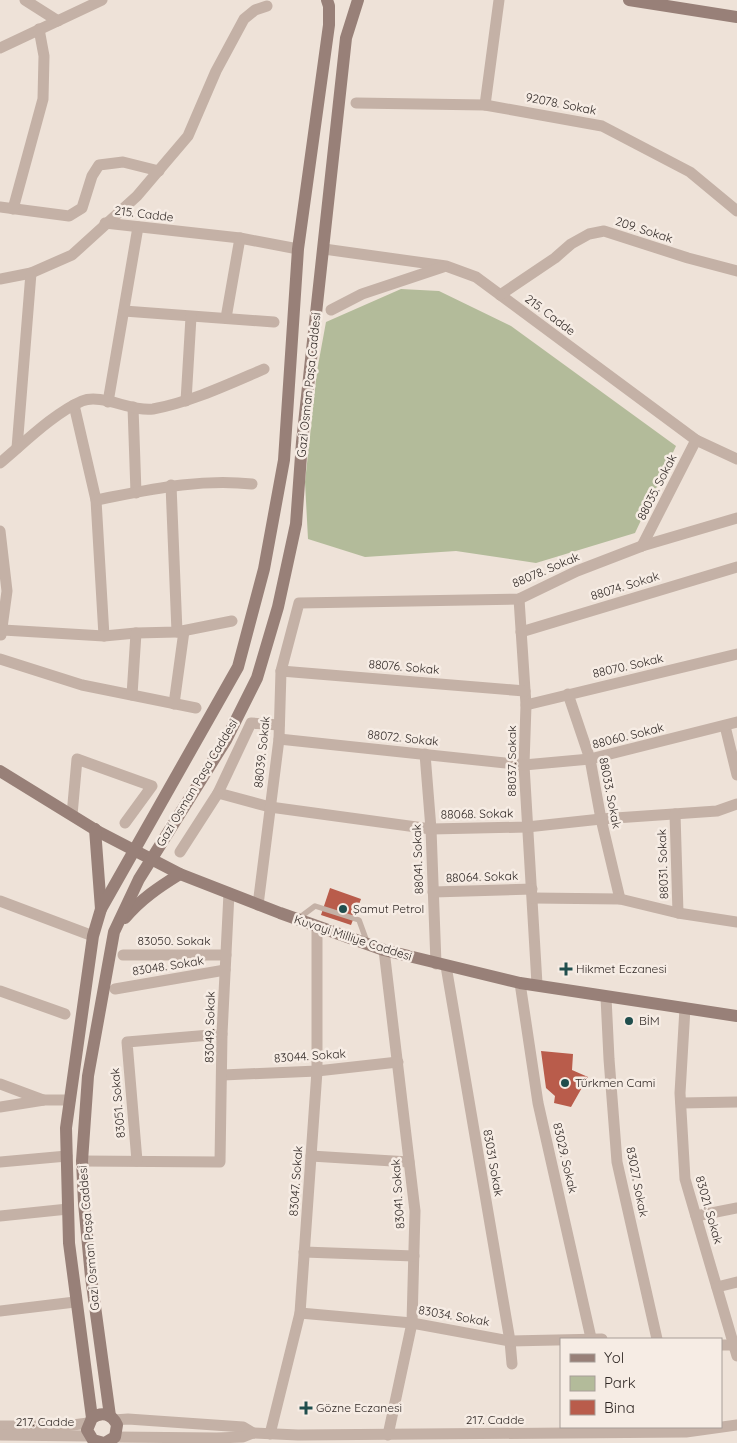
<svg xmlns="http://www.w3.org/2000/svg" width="737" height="1443" viewBox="0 0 737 1443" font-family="Quicksand,sans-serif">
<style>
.green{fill:#b3bb9a}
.building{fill:#b95c4b}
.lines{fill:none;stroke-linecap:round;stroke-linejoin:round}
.lane{stroke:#c4b1a6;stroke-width:5.5}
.street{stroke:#c4b1a6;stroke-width:11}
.secondary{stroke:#988078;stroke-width:12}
.poi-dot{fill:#204e4d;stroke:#f6ece4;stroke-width:2}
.labels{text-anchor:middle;stroke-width:5;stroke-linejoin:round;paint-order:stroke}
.street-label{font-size:12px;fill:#312926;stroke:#f6ece4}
.poi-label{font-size:12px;fill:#312926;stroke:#f6ece4;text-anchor:start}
</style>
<rect width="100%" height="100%" fill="#eee2d8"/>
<polygon class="green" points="401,289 439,291 511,326 676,446 635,533 536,563 456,551 365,557 308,539 305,482 317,371 326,322"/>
<g class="building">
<polygon points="330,888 361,899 351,925 321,915"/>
<polygon points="541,1051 573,1054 572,1070 588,1077 571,1107 554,1103 555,1096 546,1088"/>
</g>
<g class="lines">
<polyline class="lane" points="299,918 315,906 359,920 367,942"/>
<g class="street">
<polyline points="25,0 58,21"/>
<polyline points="0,48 102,0"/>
<polyline points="356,103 485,105 602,126 690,172 737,211"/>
<polyline points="485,105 499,0"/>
<polyline points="0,207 69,216 82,208 92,176 99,165 123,162 159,171"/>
<polyline points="13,209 43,99 44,56 39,29"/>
<polyline points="105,223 240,238 298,249"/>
<polyline points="324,249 446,266 476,277 696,440 737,459"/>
<polyline points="0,279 31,273 72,255 137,196 188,136 216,71 244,19 255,10 267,6"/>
<polyline points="500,295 555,258 571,244 589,234 604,231 688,258 737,271"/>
<polyline points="331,310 362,294 443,267"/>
<polyline points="124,311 274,322"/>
<polyline points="226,318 240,238"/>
<polyline points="186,401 191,317"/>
<polyline points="108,402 138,227"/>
<polyline points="74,405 96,500 104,636"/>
<polyline points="133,407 136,493"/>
<polyline points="17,448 31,273"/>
<path d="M 0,463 C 24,443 54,413 82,401 C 101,393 132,412 153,409 C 191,402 229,384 264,369"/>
<polyline points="171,485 177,632"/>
<path d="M 96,500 C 148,490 199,478 252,484"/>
<polyline points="0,531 7,591 1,635"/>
<polyline points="642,546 696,440"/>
<polyline points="519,599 526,705 524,765 537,984"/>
<polyline points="3,630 104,636 136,633 177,632 232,621"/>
<polyline points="521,632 737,567"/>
<polyline points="0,659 82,685 196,708"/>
<polyline points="281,671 525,691"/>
<polyline points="568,694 590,759 601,819 620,899"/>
<polyline points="132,695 136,633"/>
<polyline points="174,704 184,631"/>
<polyline points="526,705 737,654"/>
<polyline points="725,726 737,775"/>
<polyline points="279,739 524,765 590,759 737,722"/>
<polyline points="425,754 431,829 436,964"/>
<polyline points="218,793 270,807 431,829 527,827 601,819 717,811 737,804"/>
<polyline points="675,814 678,913"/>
<polyline points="72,815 77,759 152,786 125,823"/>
<polyline points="180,852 218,793 251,723 279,725"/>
<polyline points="433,892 532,889"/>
<polyline points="533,898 620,899 678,913 737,922"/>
<polyline points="0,901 93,936"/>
<polyline points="258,905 279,739 281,671 299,603 519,599 577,571 642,546 737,518"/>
<polyline points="384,950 415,1211 412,1323 388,1435"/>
<polyline points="123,955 226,955"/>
<polyline points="446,966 510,1341 512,1364"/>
<polyline points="520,983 538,1103 591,1338"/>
<polyline points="115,989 225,970"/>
<polyline points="0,991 65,1014"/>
<polyline points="606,997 609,1059 617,1162 657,1339"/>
<polyline points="685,1008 680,1093 685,1179 737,1356"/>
<polyline points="223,1075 317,1071 398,1062"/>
<polyline points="0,1084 43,1100"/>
<polyline points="681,1103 737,1102"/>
<polyline points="0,1107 44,1100 70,1100"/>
<polyline points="311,1156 409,1162"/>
<polyline points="82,1161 220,1162 222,1034 229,893"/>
<polyline points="137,1161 127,1042 222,1034"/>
<polyline points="0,1162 67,1156"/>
<polyline points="0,1216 68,1209"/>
<polyline points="696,1216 737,1208"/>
<polyline points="304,1252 414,1256"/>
<polyline points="717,1287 737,1282"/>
<polyline points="0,1311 75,1302"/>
<polyline points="300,1313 412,1323 510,1341 602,1339"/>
<polyline points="721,1345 735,1345"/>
<polyline points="114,1420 128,1419 243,1427 253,1433"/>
<polyline points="0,1426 65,1426 88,1423"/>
<polyline points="270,1434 300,1313 317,1071 317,926"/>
<polyline points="0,1435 89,1436"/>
<polyline points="115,1437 217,1438 243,1437 253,1433 298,1435 686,1432 737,1425"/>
</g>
<g class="secondary">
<polyline points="629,0 737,17"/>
<polyline points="0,771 99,832 180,874 280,913 384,950 520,983 737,1016"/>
<polyline points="95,829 101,909"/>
<path d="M 125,918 C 141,899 159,887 180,874"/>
<polyline points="110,1416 91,1277 84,1203 82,1161 88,1076 114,932 139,879 226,740 257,678 278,607 296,524 302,442 346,38 358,0"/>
<polyline points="92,1418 69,1243 66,1128 93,936 101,909 238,667 264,569 284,460 298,249 329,25 329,6 327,0"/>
<path d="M 104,1443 L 93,1440 L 87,1430 L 92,1418 C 102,1411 112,1414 117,1425 L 115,1437 L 105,1443"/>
</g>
</g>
<g class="poi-dot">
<circle cx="343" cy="909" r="5"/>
<path d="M563.5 961.5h5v5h5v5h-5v5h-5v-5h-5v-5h5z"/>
<circle cx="629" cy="1021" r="5"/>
<circle cx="565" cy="1083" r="5"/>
<path d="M303.5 1400.5h5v5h5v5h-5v5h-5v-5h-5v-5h5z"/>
</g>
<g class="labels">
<g class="street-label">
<text transform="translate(561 104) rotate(11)" y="4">92078. Sokak</text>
<text transform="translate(144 214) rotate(7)" y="4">215. Cadde</text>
<text transform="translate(644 230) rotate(18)" y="4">209. Sokak</text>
<text transform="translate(550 315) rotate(37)" y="4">215. Cadde</text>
<text transform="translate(309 385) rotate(-84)" y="4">Gazi Osman Paşa Caddesi</text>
<text transform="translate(657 487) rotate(-63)" y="4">88035. Sokak</text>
<text transform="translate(546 570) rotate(-23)" y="4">88078. Sokak</text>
<text transform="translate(625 586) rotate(-17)" y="4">88074. Sokak</text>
<text transform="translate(628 666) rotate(-13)" y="4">88070. Sokak</text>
<text transform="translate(404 667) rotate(5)" y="4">88076. Sokak</text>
<text transform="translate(628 736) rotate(-14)" y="4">88060. Sokak</text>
<text transform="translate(403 738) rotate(6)" y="4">88072. Sokak</text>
<text transform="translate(262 752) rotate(-84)" y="4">88039. Sokak</text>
<text transform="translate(512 761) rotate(-90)" y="4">88037. Sokak</text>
<text transform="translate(197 783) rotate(-59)" y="4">Gazi Osman Paşa Caddesi</text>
<text transform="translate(610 793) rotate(79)" y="4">88033. Sokak</text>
<text transform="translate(477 814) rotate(-1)" y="4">88068. Sokak</text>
<text transform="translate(418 859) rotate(-92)" y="4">88041. Sokak</text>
<text transform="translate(663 864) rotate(-92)" y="4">88031. Sokak</text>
<text transform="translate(482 877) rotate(-2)" y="4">88064. Sokak</text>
<text transform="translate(353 938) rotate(18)" y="4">Kuvayi Milliye Caddesi</text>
<text x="174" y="945">83050. Sokak</text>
<text transform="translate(168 966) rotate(-9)" y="4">83048. Sokak</text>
<text transform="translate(210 1027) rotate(-89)" y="4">83049. Sokak</text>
<text transform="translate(310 1056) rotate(-4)" y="4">83044. Sokak</text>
<text transform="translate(118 1103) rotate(-95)" y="4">83051. Sokak</text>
<text transform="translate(565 1158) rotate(77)" y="4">83029. Sokak</text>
<text transform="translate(493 1163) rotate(80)" y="4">83031 Sokak</text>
<text transform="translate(296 1181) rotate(-86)" y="4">83047. Sokak</text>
<text transform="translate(637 1182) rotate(79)" y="4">83027. Sokak</text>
<text transform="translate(398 1194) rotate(-94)" y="4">83041. Sokak</text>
<text transform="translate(709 1210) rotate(74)" y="4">83021. Sokak</text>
<text transform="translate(89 1238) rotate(-95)" y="4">Gazi Osman Paşa Caddesi</text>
<text transform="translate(454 1316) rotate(10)" y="4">83034. Sokak</text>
<text x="495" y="1424">217. Cadde</text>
<text x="45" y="1426">217. Cadde</text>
</g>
<g class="poi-label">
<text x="353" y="913">Şamut Petrol</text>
<text x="576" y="973">Hikmet Eczanesi</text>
<text x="639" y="1025">BİM</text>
<text x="575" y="1087">Türkmen Cami</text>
<text x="316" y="1412">Gözne Eczanesi</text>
</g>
</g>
<rect x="560" y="1338" width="162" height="90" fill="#f6ece4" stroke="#a79e98"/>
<rect x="570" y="1354" width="25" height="8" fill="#988078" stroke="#a79e98"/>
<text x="604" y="1363" font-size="15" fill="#312926">Yol</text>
<rect x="570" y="1376" width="25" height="15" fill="#b3bb9a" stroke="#a79e98"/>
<text x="604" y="1388" font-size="15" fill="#312926">Park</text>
<rect x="570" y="1400" width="25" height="15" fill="#b95c4b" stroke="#a79e98"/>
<text x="604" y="1413" font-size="15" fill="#312926">Bina</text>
</svg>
